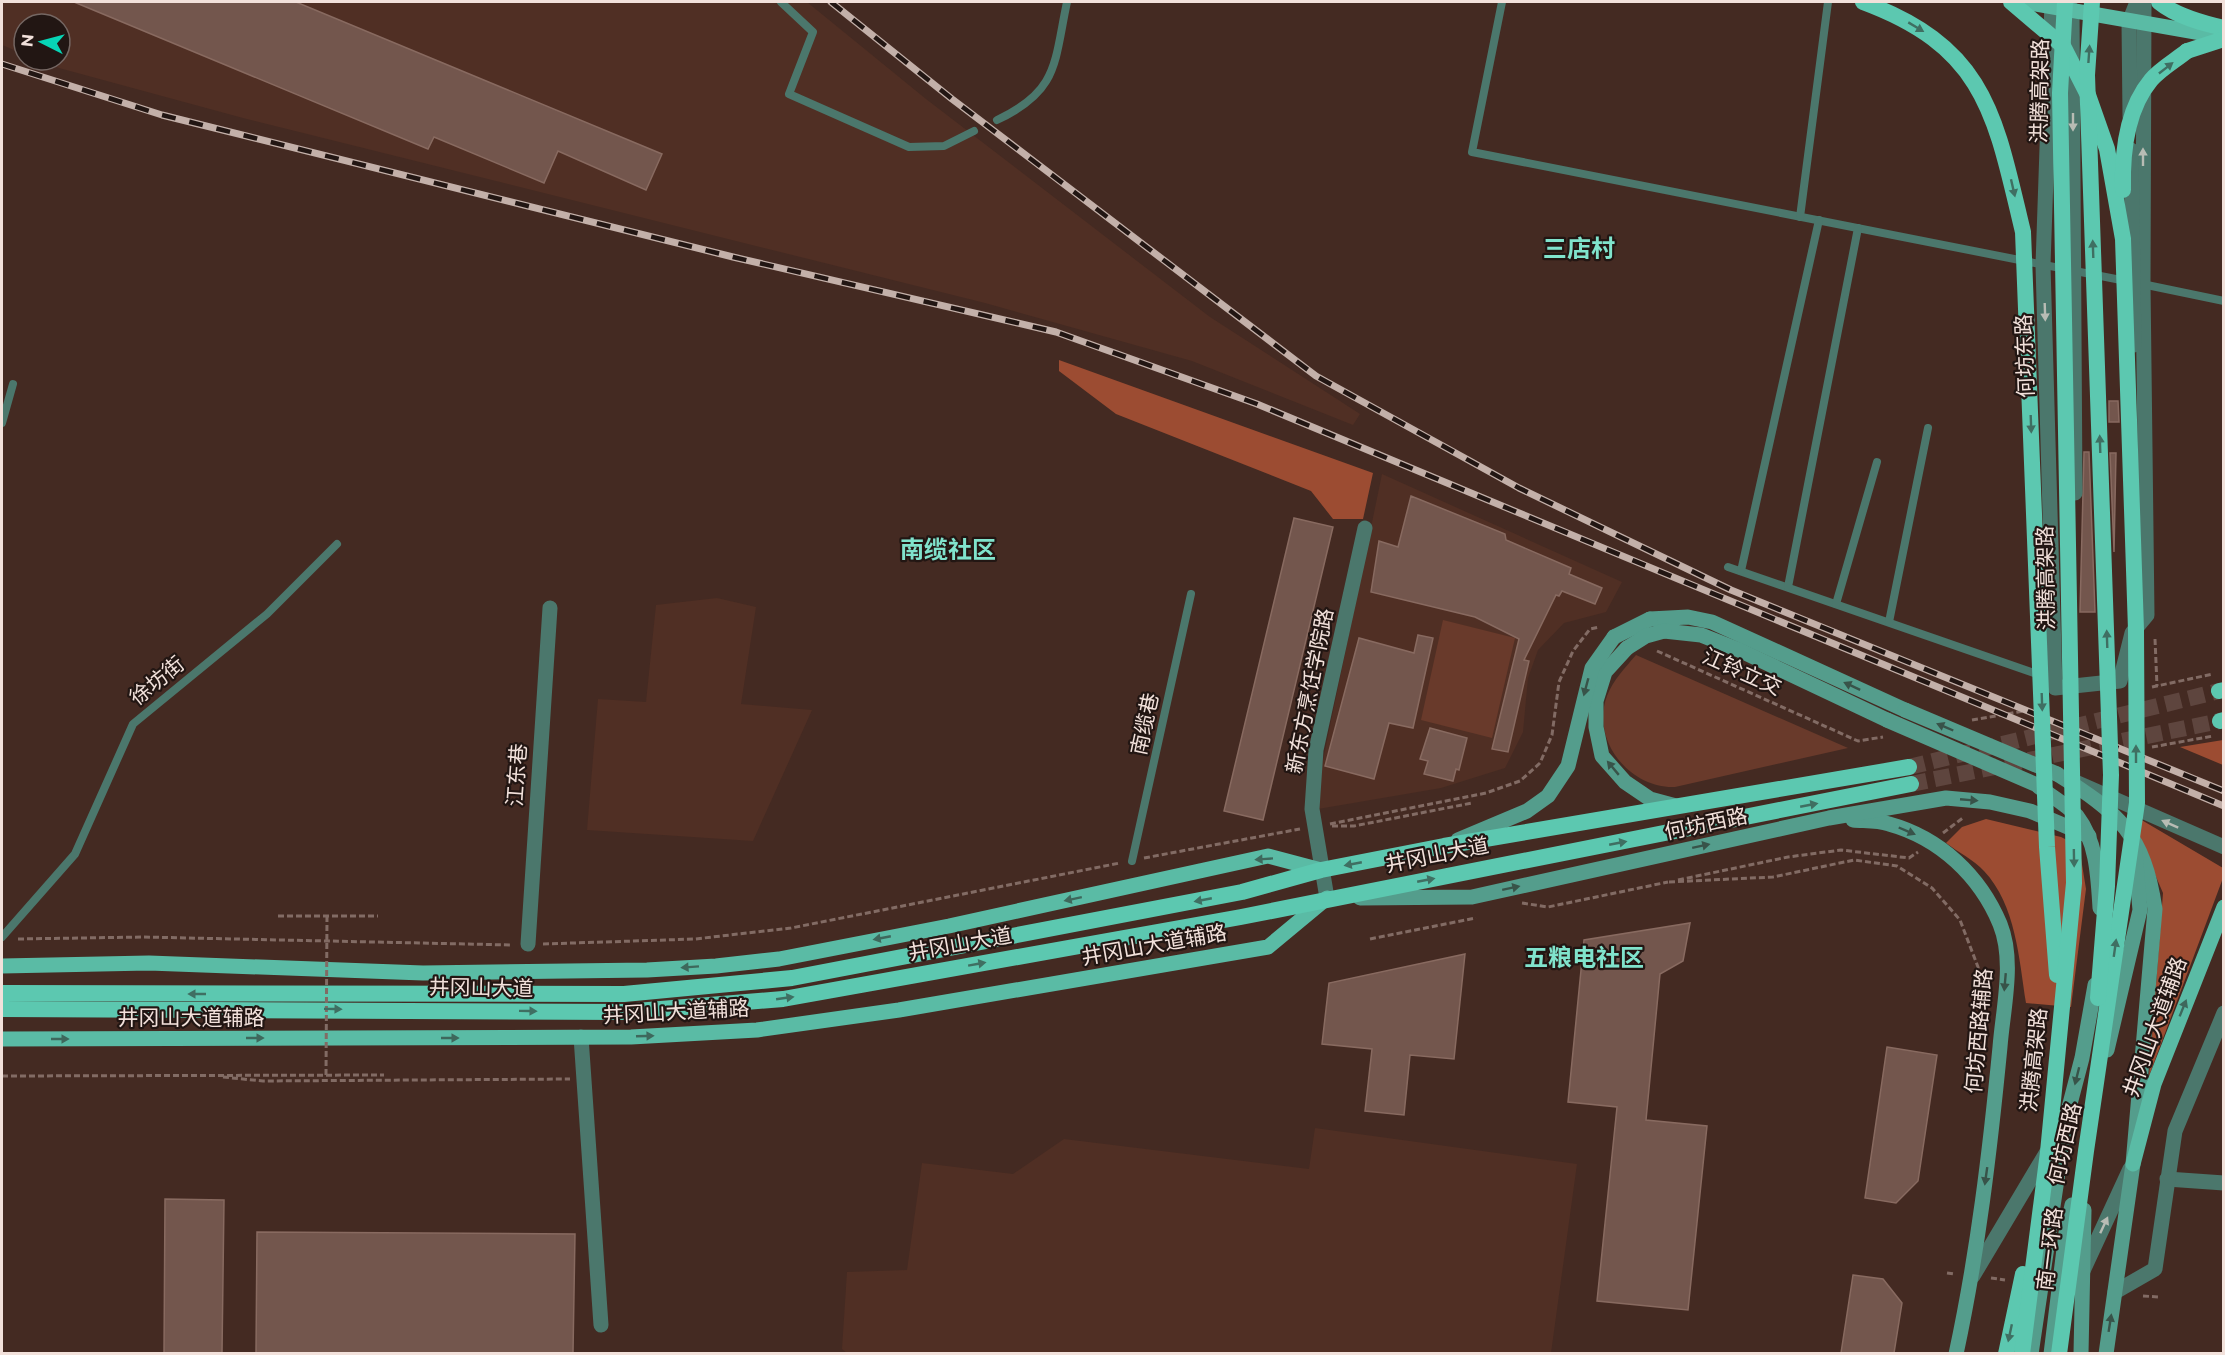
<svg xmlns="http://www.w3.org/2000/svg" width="2225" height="1355" viewBox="0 0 2225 1355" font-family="Montserrat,'Noto Sans SC',sans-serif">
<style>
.built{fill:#502f24}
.green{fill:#693a2b}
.forest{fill:#9c4c32}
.building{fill:#73564d;stroke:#886a60;stroke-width:1.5}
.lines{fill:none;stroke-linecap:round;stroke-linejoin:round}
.trunk-tunnel{stroke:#5e453e;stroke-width:16;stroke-dasharray:16 8;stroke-linecap:butt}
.path{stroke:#826b64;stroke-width:3;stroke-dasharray:6 3;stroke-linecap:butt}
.service{stroke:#4b776c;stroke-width:8}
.minor{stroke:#4b776c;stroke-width:15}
.tertiary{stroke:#4b776c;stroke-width:15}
.secondary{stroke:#549d8c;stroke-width:15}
.primary{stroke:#5abba5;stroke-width:15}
.trunk{stroke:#5cc8b0;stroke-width:16}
.rail-casing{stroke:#c3b0a9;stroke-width:7}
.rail{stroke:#221613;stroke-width:4.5;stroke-dasharray:14;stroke-linecap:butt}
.path-bridge{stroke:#826b64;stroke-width:3;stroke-dasharray:6 3;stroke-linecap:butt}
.secondary-bridge{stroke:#549d8c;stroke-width:15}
.trunk-bridge{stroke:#5cc8b0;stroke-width:16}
.oneway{fill:#3f6f62}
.oneway2{fill:#b8bcb4}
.oneway3{fill:#385349}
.oneway4{fill:#3e685c}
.labels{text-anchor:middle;stroke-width:4.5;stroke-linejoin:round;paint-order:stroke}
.street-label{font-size:21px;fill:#f2e1db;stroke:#221613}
.quarter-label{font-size:24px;font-weight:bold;fill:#80e3cc;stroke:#221613}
</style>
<rect width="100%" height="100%" fill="#442a22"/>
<g class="built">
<polygon points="2,2 807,2 926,99 1210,317 1360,414 1353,425 1192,361 985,303 243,118 59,68 40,60 60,60 60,24 24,24 24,54 2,45"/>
<polygon points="1382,474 1622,582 1606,612 1564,623 1538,650 1528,678 1523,732 1505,768 1441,788 1318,809 1322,765"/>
<polygon points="717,598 756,607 741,704 812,710 753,841 587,830 598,699 646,702 656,605"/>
<polygon points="1315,1128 1577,1164 1551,1353 848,1354 842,1349 847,1272 907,1270 922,1163 1013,1174 1064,1139 1309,1169"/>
</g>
<g class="green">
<polygon points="1443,620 1515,638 1492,738 1421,720"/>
<path d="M 1636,655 L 1848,748 L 1675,787 C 1631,789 1590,741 1607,696 C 1613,680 1625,668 1636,655 Z"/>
</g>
<g class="forest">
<polygon points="1059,360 1373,473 1363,519 1333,519 1311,491 1116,414 1059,371"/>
<polygon points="2223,740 2223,765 2180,747"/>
<polygon points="2128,812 2223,868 2223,878 2149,1076 2163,893"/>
<path d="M 1986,819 L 2061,837 L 2079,846 L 2086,889 L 2071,1007 L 2026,1003 C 2019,959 2016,905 1984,871 C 1974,860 1958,852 1946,843 L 1962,827 Z"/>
</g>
<g class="building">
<polygon points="74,2 296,2 662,154 646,190 558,151 544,183 434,137 428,149"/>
<polygon points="2109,401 2118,401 2119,422 2109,422"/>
<polygon points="2084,452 2089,452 2095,612 2080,612"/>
<polygon points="2110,453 2116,453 2114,552"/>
<polygon points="1411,496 1505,534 1506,540 1571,568 1569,574 1602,588 1595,604 1562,591 1559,596 1556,595 1524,660 1529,661 1508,752 1492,749 1519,639 1475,617 1371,592 1379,541 1398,547"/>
<polygon points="1294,518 1333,527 1263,820 1224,811"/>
<polygon points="1418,635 1433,638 1413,728 1389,723 1374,779 1325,766 1359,638 1414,653"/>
<polygon points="1430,728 1467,738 1459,770 1456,769 1453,781 1424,774 1428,761 1420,759"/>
<polygon points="1690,923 1683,961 1660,974 1646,1120 1707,1126 1688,1310 1597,1301 1617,1107 1568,1102 1584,940"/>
<polygon points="1465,954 1454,1059 1410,1055 1404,1115 1365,1111 1372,1049 1322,1044 1329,983"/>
<polygon points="1887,1047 1937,1055 1918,1181 1896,1203 1865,1198"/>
<polygon points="165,1199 224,1200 222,1353 164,1353"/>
<polygon points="257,1232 575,1234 573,1353 256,1353"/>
<polygon points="1853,1275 1883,1279 1902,1303 1894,1353 1841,1353"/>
</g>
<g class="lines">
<g class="trunk-tunnel">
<polyline points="1909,767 2219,691"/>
<polyline points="1911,784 2220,721"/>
</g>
<g class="path">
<polyline points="2155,639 2157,686"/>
<polyline points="1657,651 1858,741 1883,737"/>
<polyline points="2152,687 2213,674"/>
<polyline points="1972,720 2024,711"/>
<polyline points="2152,747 2213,736"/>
<polyline points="1330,824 1486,793 1520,781 1540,763 1552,735 1559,682 1573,651 1590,629 1600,627"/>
<polyline points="1332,826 1354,826 1472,803"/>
<polyline points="1943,833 1964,817"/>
<polyline points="1144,858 1300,829"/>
<polyline points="1678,880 1788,857 1841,850 1909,858 1918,852"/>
<polyline points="1669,882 1773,877 1854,860 1897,866 1932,888 1960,920 1978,967 1985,1023"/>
<polyline points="1522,903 1548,907 1668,882"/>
<polyline points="278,916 378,916"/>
<polyline points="18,939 143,937 512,945"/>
<polyline points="1370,939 1476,918"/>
<polyline points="543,944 695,939 791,928 1120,863"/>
<polyline points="2,1076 384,1075"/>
<polyline points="223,1077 263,1081 570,1079"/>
<polyline points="1947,1273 1954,1274"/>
<polyline points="1991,1278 2005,1280"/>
<polyline points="2143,1296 2159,1297"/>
</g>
<g class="service">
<polyline points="781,2 813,32 789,94 909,147 944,146 974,131"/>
<polyline points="1502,2 1472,152 2126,281"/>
<path d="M 997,120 C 1059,91 1054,63 1067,2"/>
<polyline points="1800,217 1828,2"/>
<polyline points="2142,284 2224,301"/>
<polyline points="2,423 13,384"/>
<polyline points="1728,567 2040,675"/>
<polyline points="1741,571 1819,220"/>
<polyline points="1788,587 1858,228"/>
<polyline points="1836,604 1877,462"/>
<polyline points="1889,622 1928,428"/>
<polyline points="1132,861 1191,594"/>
<polyline points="2,937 75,854 133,724 267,614 337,544"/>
</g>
<g class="minor">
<polyline points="2052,2 2043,265 2055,688 2120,681 2132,633 2147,615 2143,284 2144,2"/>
<polyline points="2078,783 2224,847"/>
<polyline points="528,944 550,608"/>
<polyline points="581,1037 601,1325"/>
<polyline points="2167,1179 2224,1183"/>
<polyline points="2115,1292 2155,1269 2175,1131 2224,1013"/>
</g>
<g class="tertiary">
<polyline points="2068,2 2072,11 2075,493"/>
<polyline points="2130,117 2129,22 2137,2"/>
<polyline points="2131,150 2134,345"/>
<polyline points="1327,898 1312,809 1316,750 1365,528"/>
<polyline points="2082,1273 2130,1169"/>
<polyline points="1973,1276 2048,1150"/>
</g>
<g class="secondary">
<polyline points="1650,619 1688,617 1712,622 1905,710"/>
<polyline points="1664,631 1701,635 1739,650 1887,720"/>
<polyline points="1627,648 1605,672 1596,701 1596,727 1602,756 1625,782 1650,799 1676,806"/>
<path d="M 2057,774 C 2119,813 2144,834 2155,909 L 2133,1164 L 2106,1354"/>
<path d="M 2039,787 C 2051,796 2067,805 2077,816 C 2097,842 2098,877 2100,908"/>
<path d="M 1853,820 C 1864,821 1878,820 1889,824 C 1940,838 1980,876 2000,924 C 2015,961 2003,1008 2000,1047 C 1990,1150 1978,1252 1956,1354"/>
<polyline points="1458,840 1527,811 1548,796 1568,766 1592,668 1614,637"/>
<polyline points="1360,898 1472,897 1829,818 1946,798 1990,802 2030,811 2089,836"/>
<polyline points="2107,1050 2140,910 2135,853"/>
<polyline points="2031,1354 2066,1119 2082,1058 2095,985"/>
<polyline points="2051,1354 2066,1233 2072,1205"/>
</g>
<g class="primary">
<polyline points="2024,2 2224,37"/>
<polyline points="2,966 149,963 423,973 647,970 716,966 779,959 949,926 1268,856 1321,870"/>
<polyline points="2,1039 631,1037 757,1030 899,1010 1268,947 1327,898"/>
<polyline points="2133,1164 2154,1084 2224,907"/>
</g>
<g class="trunk">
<path d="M 2159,2 C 2176,16 2202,23 2224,28"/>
<polyline points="2187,51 2224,39"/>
<polyline points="2219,691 2224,690"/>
<polyline points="2220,721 2224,720"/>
<polyline points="2,993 624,994 792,978 1242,892 1321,870 1444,846 1909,767"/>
<polyline points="2,1009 624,1012 783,999 1241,917 1911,784"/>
</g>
<defs>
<g id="rail">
<polyline points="831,2 952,99 1316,376 1519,488 1731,590 2224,791"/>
<polyline points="2,64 162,115 733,257 1056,332 1257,404 2224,806"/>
</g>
</defs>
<use href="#rail" class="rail-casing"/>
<use href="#rail" class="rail"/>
<polyline class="path-bridge" points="326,1075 327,917"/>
<g class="secondary-bridge">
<polyline points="1614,637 1650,619"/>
<polyline points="1627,648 1646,636 1664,631"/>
<polyline points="1905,710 2057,774"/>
<polyline points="1887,720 2037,785"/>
<polyline points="2081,1354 2084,1210"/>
</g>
<g class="trunk-bridge">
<path d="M 1863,2 C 1987,48 1995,116 2023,232 L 2047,847 L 2057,975"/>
<polyline points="2011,2 2063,46 2088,95 2107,149 2123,239 2136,630 2137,803 2086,1151 2059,1354"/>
<polyline points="2092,2 2087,75 2111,775 2107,886 2098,998"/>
<path d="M 2123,190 C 2122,153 2126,110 2151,80 C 2160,69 2176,60 2187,51"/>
<polyline points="2006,1354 2023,1274"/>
<polyline points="2022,1354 2048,1152 2074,883 2060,93 2065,2"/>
</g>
</g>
<defs><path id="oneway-solid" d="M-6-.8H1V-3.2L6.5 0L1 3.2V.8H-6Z" transform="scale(1.5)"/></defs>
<g class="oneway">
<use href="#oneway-solid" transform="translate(1916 27) rotate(31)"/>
<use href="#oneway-solid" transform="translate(2089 54) rotate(-86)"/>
<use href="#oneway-solid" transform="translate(2166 68) rotate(-38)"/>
<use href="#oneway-solid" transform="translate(2013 188) rotate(77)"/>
<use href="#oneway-solid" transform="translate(2093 249) rotate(-92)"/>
<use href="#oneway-solid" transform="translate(2031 424) rotate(88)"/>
<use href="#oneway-solid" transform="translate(2100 444) rotate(-92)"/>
<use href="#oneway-solid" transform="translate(2107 639) rotate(-92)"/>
<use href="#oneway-solid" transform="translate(2042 702) rotate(88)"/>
<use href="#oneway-solid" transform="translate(2136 754) rotate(-90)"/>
<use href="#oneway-solid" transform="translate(1809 805) rotate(-11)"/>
<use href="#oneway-solid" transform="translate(1618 843) rotate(-11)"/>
<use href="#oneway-solid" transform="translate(2074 858) rotate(89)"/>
<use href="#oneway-solid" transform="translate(1353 864) rotate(169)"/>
<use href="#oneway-solid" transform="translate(1426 880) rotate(-11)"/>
<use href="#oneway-solid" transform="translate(1203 900) rotate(169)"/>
<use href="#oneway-solid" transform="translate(2115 948) rotate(-82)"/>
<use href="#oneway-solid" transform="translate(977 964) rotate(-10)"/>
<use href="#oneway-solid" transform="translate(197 994) rotate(-180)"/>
<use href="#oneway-solid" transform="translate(785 998) rotate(-8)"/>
<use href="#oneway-solid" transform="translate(333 1009) rotate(1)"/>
<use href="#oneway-solid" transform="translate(528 1011) rotate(1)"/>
<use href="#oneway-solid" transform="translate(2010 1333) rotate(102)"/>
</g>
<g class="oneway2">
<use href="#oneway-solid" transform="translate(2073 122) rotate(90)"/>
<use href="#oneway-solid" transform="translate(2143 157) rotate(-90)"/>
<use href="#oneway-solid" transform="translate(2045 312) rotate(88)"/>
<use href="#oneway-solid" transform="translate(2170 824) rotate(-156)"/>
<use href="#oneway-solid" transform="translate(2104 1225) rotate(-65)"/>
</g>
<g class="oneway3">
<use href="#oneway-solid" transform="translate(1852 686) rotate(-155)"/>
<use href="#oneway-solid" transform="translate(1586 687) rotate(105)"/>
<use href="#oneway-solid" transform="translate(1945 727) rotate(-157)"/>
<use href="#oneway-solid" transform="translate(1613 768) rotate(-130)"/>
<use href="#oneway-solid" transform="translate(1969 800) rotate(5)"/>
<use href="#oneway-solid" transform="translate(1907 831) rotate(23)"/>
<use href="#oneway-solid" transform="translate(1701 846) rotate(-12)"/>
<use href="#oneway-solid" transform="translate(1511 888) rotate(-12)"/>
<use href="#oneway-solid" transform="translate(2005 982) rotate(95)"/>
<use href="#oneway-solid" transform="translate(2077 1076) rotate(104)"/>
<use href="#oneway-solid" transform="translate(1986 1176) rotate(98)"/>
<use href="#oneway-solid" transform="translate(2110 1323) rotate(-81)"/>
</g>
<g class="oneway4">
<use href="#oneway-solid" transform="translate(1264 859) rotate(176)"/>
<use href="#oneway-solid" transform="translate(1073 899) rotate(168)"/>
<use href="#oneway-solid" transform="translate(882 938) rotate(169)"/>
<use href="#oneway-solid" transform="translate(690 967) rotate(176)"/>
<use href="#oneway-solid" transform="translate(2183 1008) rotate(-68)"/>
<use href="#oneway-solid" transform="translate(645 1036) rotate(-2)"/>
<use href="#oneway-solid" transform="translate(255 1038)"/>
<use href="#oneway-solid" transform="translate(450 1038)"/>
<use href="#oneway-solid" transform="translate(60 1039)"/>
</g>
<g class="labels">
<g class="street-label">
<text transform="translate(2040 91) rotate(-89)" y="7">洪腾高架路</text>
<text transform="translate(2025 356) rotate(-92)" y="7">何坊东路</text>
<text transform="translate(2046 578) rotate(-91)" y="7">洪腾高架路</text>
<text transform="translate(1742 672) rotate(24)" y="7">江铃立交</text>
<text transform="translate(157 681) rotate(-39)" y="7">徐坊街</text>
<text transform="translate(1310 691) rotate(-79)" y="7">新东方烹饪学院路</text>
<text transform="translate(1145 724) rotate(-78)" y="7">南缆巷</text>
<text transform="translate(517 775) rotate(-86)" y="7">江东巷</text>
<text transform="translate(1706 824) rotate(-12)" y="7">何坊西路</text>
<text transform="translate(1437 855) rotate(-11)" y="7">井冈山大道</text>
<text transform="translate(960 944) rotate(-10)" y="7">井冈山大道</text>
<text transform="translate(1154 945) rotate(-10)" y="7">井冈山大道辅路</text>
<text transform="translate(481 988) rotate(1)" y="7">井冈山大道</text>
<text transform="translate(676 1012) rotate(-3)" y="7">井冈山大道辅路</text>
<text x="191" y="1025">井冈山大道辅路</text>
<text transform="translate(2155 1027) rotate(-70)" y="7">井冈山大道辅路</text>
<text transform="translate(1979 1031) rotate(-85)" y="7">何坊西路辅路</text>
<text transform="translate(2034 1060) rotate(-84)" y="7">洪腾高架路</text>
<text transform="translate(2065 1144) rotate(-77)" y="7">何坊西路</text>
<text transform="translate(2050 1249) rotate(-83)" y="7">南一环路</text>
</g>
<g class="quarter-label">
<text x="1579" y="257">三店村</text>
<text x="948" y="558">南缆社区</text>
<text x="1584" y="966">五粮电社区</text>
</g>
</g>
<rect width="2225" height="1355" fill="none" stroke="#f2e1db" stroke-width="6"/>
<g transform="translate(42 42) rotate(276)"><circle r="28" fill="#221613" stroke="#756763" stroke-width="1.5"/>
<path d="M0-4.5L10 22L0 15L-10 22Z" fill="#07d5b6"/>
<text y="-9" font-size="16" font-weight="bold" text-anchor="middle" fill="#f2e1db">N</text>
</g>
</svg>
